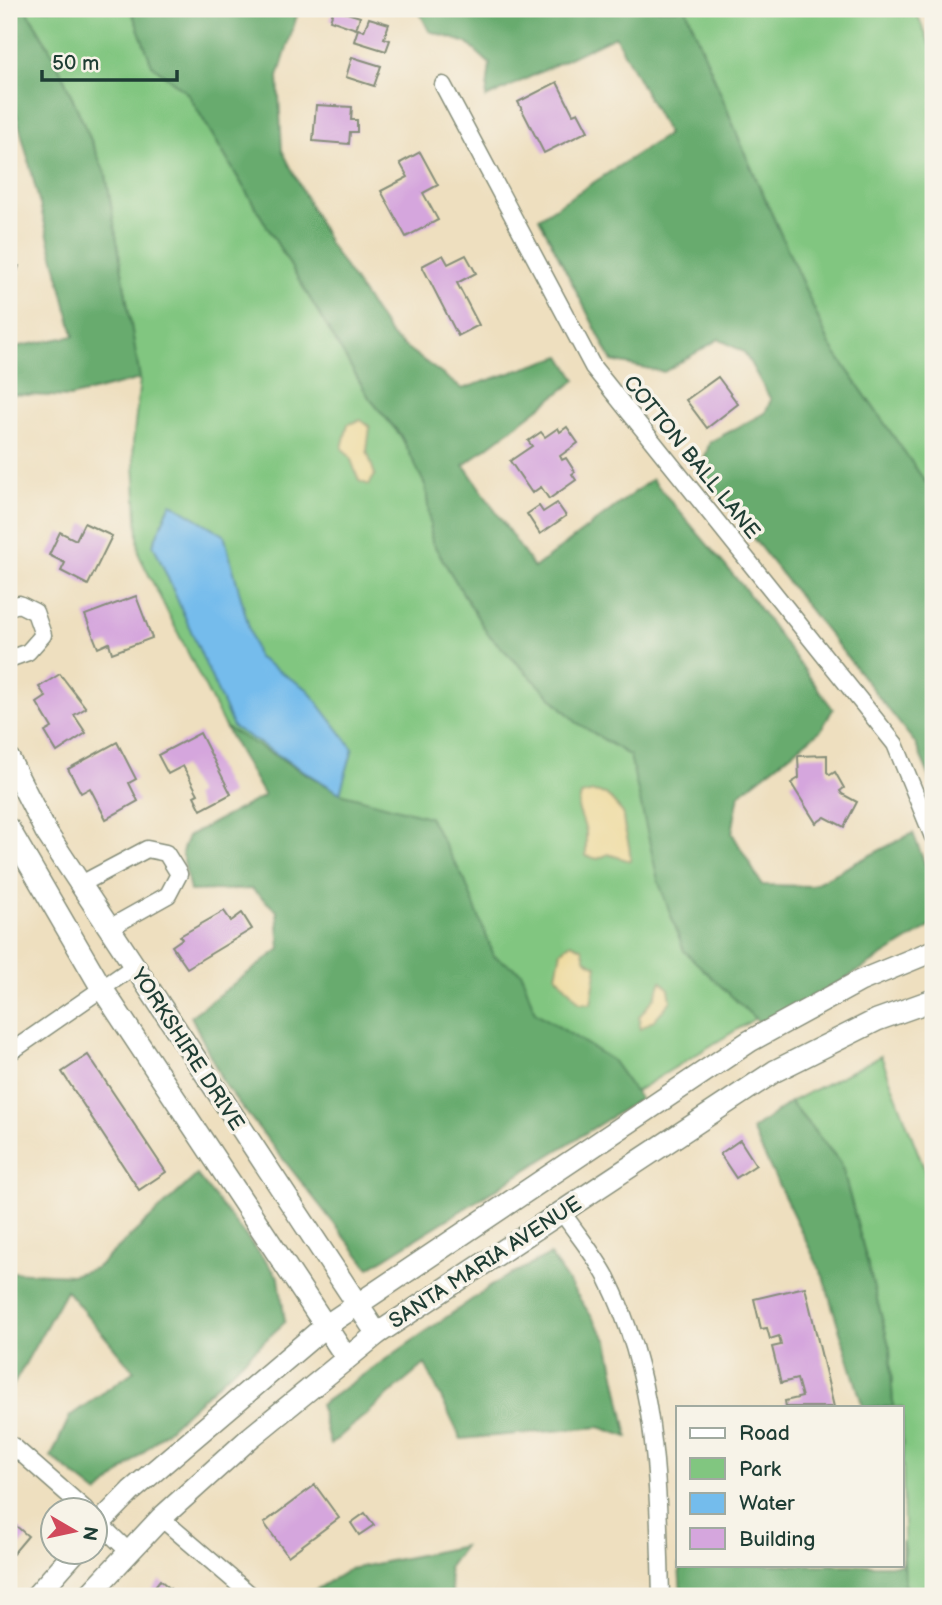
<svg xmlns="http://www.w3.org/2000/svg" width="942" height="1605" viewBox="0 0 942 1605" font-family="'Balsamiq Sans',sans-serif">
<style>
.green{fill:#81c680;stroke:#50825a;stroke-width:2}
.forest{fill:#68ab6e;stroke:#447451;stroke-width:2}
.sand{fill:#eeda9e;stroke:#868c69;stroke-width:2}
.water{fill:#74bcec;stroke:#4a7c90;stroke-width:2}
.building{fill:#d5a6dd}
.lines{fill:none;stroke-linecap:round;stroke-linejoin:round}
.street-casing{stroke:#868e7a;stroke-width:19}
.secondary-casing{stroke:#868e7a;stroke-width:24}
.street{stroke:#fff;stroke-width:16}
.secondary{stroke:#fff;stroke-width:21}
.labels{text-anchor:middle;stroke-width:7;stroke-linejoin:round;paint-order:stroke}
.street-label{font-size:21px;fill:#1f3d34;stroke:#f7f3e8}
</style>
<rect width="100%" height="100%" fill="#f7f3e8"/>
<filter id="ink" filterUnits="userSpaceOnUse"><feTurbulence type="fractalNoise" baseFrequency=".0143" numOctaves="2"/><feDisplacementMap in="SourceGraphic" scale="14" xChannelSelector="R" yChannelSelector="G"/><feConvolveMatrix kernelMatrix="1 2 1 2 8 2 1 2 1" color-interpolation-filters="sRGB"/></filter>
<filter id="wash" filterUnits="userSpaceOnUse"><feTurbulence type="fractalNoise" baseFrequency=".00686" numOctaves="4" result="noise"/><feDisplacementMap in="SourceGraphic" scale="28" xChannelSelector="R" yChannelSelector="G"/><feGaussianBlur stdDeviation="1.57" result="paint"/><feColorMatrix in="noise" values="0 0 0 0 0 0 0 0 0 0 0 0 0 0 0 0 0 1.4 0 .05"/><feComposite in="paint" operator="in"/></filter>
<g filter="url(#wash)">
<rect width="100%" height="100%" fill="#eedfbf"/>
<g class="green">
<polygon points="26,9 131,9 152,65 188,94 370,399 409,446 426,487 432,542 487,633 576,722 649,768 774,1007 610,1107 225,727 139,555 133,443 140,379 106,175 55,58"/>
<polygon points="686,9 915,9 933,52 933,493 830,345 746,156"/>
<polygon points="881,1056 933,1192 933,1596 905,1596 902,1407 893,1407 890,1349 841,1163 790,1102"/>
</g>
<g class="forest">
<polygon points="9,9 26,9 55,58 106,175 140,379 70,397 9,394 9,348 74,336 13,101 9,102"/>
<polygon points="131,9 299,9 278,77 282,150 330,245 392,337 462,389 561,356 576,380 464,465 534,568 652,479 745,589 833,709 821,730 739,794 732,833 762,885 811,886 913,833 933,885 933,925 765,1028 684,951 658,880 630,756 576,722 487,633 432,542 426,487 400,434 370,399 188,94 152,65"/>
<polygon points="418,9 686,9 746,156 830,345 933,493 933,784 915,743 700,471 710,442 765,413 771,400 744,352 719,339 664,372 612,361 539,218 668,134 615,36 486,98 490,64 467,43 429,31"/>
<polygon points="225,727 340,793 429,817 465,881 494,956 521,972 535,1012 612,1060 640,1099 369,1268 224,1084 191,1016 280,949 277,911 252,889 190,891 182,852 188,836 264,796"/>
<polygon points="790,1102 841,1163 890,1349 893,1407 863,1407 823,1276 752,1130"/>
<polygon points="197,1175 279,1278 285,1322 98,1494 51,1457 70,1416 134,1371 66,1290 9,1393 9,1272 72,1275 96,1268"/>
<polygon points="550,1255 608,1341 628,1437 599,1427 461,1439 425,1364 330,1445 320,1405 500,1280"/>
<polygon points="902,1541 905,1596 681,1596 679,1565 902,1565"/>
<polygon points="464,1546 448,1568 453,1596 306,1596 350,1569"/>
</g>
<g class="sand">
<polygon points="361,420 370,427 367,451 375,475 369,485 359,481 350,457 342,448 348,424"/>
<path d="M 593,792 L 606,794 L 623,813 C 622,830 632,843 630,861 L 608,854 L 598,859 L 586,856 L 586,831 L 578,808 L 581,795 Z"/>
<polygon points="571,943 582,948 586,960 597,966 591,1004 580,1003 556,975 561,951"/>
<polygon points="661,981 669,989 671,1001 654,1020 640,1029 639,1017 655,997"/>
</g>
<polygon class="water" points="171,503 224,535 257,657 307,689 353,749 340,793 233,727 153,544"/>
<g id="blocks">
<g class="building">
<polygon points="334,9 360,17 356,29 330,20"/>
<polygon points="369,18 389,24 384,38 390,40 386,51 354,41 358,29 364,31"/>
<polygon points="352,57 381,66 374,86 346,77"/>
<polygon points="557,82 573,114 578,112 588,131 544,153 518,102"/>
<polygon points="316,105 352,107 351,120 357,120 357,132 350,132 349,144 313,141"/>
<polygon points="420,152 438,185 423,193 438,220 406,237 381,191 408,177 400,163"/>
<polygon points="443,255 448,264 466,255 476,273 457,283 479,325 458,336 422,266"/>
<polygon points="9,262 19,266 9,295"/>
<polygon points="718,377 738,404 707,428 686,400"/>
<polygon points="567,427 578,443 560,456 562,460 566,458 575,472 572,474 576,480 549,499 541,487 532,493 510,461 532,446 528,441 541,432 545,437 558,428 560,432"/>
<polygon points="557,503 566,516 540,534 527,514 539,506 543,512"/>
<polygon points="84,523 112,536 88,585 61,571 65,563 49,555 60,532 76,540"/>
<polygon points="136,596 152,638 112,653 109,643 98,648 85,615"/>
<polygon points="60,674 86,708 74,715 86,733 57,752 45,732 52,728 37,703 46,697 39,687"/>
<polygon points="200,733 231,794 201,810 194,796 198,794 183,766 168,774 158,755"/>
<polygon points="117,742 136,779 129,783 138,801 106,819 90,788 81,793 68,769"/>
<polygon points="827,755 827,772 830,775 835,772 844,788 840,791 842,794 857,802 844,827 825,817 816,823 791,783 799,778 798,756"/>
<polygon points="224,911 231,921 242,913 252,929 187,968 172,946 182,939 180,936"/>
<polygon points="88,1055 166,1172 139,1190 62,1072"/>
<polygon points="740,1140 756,1165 736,1178 720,1154"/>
<polygon points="805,1287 834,1407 786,1407 785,1401 802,1397 797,1379 781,1383 772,1347 781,1345 779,1336 770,1339 767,1328 761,1329 754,1299"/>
<polygon points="315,1485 339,1518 288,1556 264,1523"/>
<polygon points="365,1513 374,1525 359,1535 351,1523"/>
<polygon points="9,1520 28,1536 13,1554 9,1551"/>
<polygon points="160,1580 179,1596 147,1596"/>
</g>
</g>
</g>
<g filter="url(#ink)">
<use href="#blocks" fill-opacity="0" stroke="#868e7a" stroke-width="2"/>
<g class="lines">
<defs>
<g id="street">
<polyline points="443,85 593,367 895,744 933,837"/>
<polyline points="9,607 19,604 35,612 43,635 28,652 9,659"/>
<polyline points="83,883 147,849 166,853 179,874 168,895 111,927"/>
<polyline points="9,1053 133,967"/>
<path d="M 562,1212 C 576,1233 595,1255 607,1278 C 658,1381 658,1484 661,1596"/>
<polyline points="13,1446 86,1510"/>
<polyline points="94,1518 128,1551"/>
<polyline points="161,1518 252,1596"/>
</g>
<g id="secondary">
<polyline points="9,759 46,832 377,1334"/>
<polyline points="9,829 101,987 346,1357"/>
<polyline points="94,1529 131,1491 324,1327 750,1041 860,981 933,951"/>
<polyline points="36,1596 75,1552"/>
<polyline points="88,1596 161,1518 251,1437 377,1334 775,1071 877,1020 933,1000"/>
</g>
</defs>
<use href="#street" class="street-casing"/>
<use href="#secondary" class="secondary-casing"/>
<use href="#street" class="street"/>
<use href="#secondary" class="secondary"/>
</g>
</g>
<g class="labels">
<g class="street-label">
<text transform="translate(692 457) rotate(51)" y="7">COTTON BALL LANE</text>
<text transform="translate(188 1049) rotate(57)" y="7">YORKSHIRE DRIVE</text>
<text transform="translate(485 1262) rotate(-33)" y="7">SANTA MARIA AVENUE</text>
</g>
</g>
<rect width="942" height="1605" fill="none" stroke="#f7f3e8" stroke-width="35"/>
<rect x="676" y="1406" width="228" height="161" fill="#f7f3e8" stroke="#a1aaa0" stroke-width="2"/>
<rect x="690" y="1428" width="35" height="10" fill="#ffffff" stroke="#a1aaa0" stroke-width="2"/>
<text x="739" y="1440" font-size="21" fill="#1f3d34">Road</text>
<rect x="690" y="1458" width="35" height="21" fill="#81c680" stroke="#a1aaa0" stroke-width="2"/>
<text x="739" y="1476" font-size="21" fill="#1f3d34">Park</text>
<rect x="690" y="1493" width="35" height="21" fill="#74bcec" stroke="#a1aaa0" stroke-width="2"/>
<text x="739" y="1510" font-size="21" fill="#1f3d34">Water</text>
<rect x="690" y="1528" width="35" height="21" fill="#d5a6dd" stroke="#a1aaa0" stroke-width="2"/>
<text x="739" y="1546" font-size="21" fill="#1f3d34">Building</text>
<g transform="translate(74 1531) rotate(99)"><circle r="33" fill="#f7f3e8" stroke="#a1aaa0" stroke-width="2"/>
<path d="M0-5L12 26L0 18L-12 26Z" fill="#d1495b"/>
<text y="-10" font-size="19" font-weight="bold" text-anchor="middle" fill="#1f3d34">N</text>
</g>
<path d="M42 70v10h135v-10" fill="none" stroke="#1f3d34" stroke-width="3.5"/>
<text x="52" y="70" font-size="21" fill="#1f3d34" stroke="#f7f3e8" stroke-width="5" paint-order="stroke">50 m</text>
</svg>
